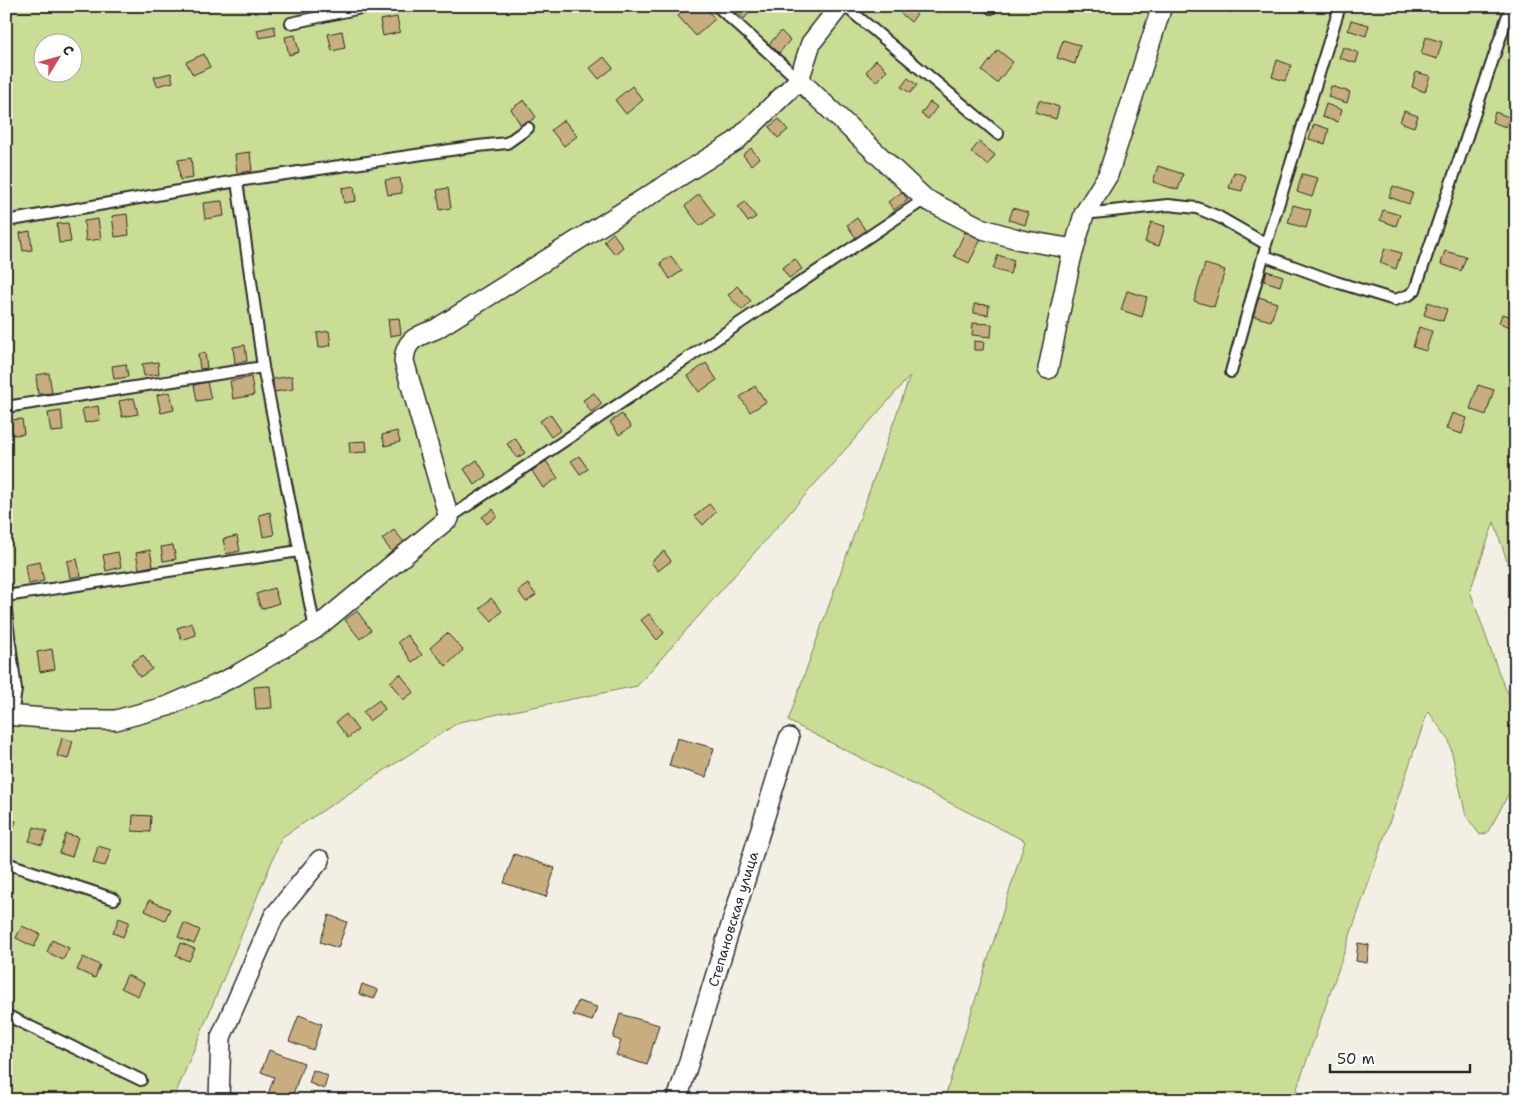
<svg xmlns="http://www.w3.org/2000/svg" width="1522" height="1106" viewBox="0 0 1522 1106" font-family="'Shantell Sans',sans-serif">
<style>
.green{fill:#c9de94;stroke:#7a8460;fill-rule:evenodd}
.building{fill:#c8ae7f;stroke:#2b2b2b}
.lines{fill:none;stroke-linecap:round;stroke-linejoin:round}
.lane-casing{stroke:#2b2b2b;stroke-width:14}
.street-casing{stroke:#2b2b2b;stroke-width:22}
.lane{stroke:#fff;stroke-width:10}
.street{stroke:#fff;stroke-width:19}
.labels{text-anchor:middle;stroke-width:4.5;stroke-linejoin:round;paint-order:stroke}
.street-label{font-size:14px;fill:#2b2b2b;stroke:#fff}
</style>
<rect width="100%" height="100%" fill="#f4efe5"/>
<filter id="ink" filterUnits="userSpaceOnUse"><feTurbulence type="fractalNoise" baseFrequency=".02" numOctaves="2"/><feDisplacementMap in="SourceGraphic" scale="10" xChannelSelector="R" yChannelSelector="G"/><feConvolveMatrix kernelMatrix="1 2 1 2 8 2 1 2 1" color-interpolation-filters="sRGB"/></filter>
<g filter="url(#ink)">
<path class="green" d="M 6,6 L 1516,6 L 1516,588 L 1494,522 L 1470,591 L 1501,679 L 1516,710 L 1516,780 L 1492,825 L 1487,833 L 1480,835 L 1466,816 L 1449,740 L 1428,711 L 1293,1100 L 944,1100 L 1025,841 L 788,721 L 910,376 L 637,686 L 459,722 L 282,837 L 173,1100 L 6,1100 ZM 42,42 L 72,42 L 72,72 L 42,72 Z"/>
<g class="building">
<polygon points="689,6 704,6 715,19 696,36 678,16"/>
<polygon points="740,6 751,6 753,8 744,19 735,12"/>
<polygon points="904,6 908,6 917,14 911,22 899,12"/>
<polygon points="1212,6 1234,6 1232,13"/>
<polygon points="397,17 400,32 383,36 380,20"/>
<polygon points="1351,20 1369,25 1366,36 1348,30"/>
<polygon points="274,26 276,35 259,38 257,30"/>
<polygon points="342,31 345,48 332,51 328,34"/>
<polygon points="781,31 790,40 779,53 769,44"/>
<polygon points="295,35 299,52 289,55 285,37"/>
<polygon points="1426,37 1442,42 1437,59 1421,54"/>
<polygon points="1063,40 1080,45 1075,64 1057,58"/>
<polygon points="1343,47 1359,53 1356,63 1339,58"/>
<polygon points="998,50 1013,62 997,83 982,71"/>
<polygon points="204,54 210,67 193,75 186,62"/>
<polygon points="604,57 613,68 599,79 590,68"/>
<polygon points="876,60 887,70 877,82 866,72"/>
<polygon points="1277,60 1291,65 1285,81 1272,77"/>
<polygon points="1416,72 1430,76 1425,92 1412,87"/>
<polygon points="171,73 173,82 157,86 154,77"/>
<polygon points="908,78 917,85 910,93 901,87"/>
<polygon points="632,86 643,100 626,114 615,100"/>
<polygon points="1331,86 1350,92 1347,103 1328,97"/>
<polygon points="524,100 536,117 522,127 511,109"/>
<polygon points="1039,100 1059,107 1056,119 1035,112"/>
<polygon points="930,102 937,107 928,119 921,114"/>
<polygon points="1326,104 1342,110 1338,122 1322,117"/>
<polygon points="1404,111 1418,116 1414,127 1400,122"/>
<polygon points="1495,112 1509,117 1506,127 1492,122"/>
<polygon points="779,119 788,130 778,138 769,127"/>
<polygon points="564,120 577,136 564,146 551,130"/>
<polygon points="1314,124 1329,129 1325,144 1309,139"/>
<polygon points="979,142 995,155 988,165 971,152"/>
<polygon points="751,148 759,158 751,165 743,155"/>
<polygon points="250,152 252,171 237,173 235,154"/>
<polygon points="191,158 193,178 180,180 178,160"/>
<polygon points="1158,166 1183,174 1178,190 1153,182"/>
<polygon points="1234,172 1246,176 1242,191 1229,188"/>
<polygon points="1302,174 1318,178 1312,197 1297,192"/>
<polygon points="400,178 402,193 388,195 385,180"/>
<polygon points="354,186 356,201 344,203 342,188"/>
<polygon points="1393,186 1413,193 1409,204 1389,197"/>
<polygon points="448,188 451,208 440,210 437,190"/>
<polygon points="902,192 908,200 894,210 888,202"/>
<polygon points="699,194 715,215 700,226 685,206"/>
<polygon points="222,201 224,216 205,219 203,203"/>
<polygon points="745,202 756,217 748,222 738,207"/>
<polygon points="1293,205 1311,210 1306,228 1288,223"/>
<polygon points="1013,208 1029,213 1025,225 1009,220"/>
<polygon points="1383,210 1400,215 1396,226 1380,220"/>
<polygon points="127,214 129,235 115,237 112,216"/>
<polygon points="857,218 866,231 856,238 847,225"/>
<polygon points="98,219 101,239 86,241 84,221"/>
<polygon points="1151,222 1165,226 1159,246 1145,242"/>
<polygon points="68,223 71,242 59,243 57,224"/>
<polygon points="30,231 32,250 23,251 20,233"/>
<polygon points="965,232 981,239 969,263 954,256"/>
<polygon points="613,233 623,247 615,254 604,241"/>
<polygon points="1385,248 1401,253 1396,269 1380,263"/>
<polygon points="1445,251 1466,257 1461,271 1441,264"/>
<polygon points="998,255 1014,260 1010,274 993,269"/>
<polygon points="671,256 682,271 670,279 660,263"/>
<polygon points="795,259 802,269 789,278 782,268"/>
<polygon points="1205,264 1225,270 1214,307 1194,301"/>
<polygon points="1267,271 1283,276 1280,286 1264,281"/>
<polygon points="737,286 751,301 742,310 728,295"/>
<polygon points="1127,291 1147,297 1142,317 1121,310"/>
<polygon points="1259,297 1277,303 1271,321 1253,316"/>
<polygon points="1428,302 1447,309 1443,321 1424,315"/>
<polygon points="974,304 989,305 988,315 974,313"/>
<polygon points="1502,314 1516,318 1516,329 1499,323"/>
<polygon points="399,318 401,334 390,336 388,319"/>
<polygon points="973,323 992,324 991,337 972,335"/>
<polygon points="1419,327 1432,331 1426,351 1413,347"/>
<polygon points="329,331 331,345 319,348 317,333"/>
<polygon points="974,341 984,342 983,350 974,350"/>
<polygon points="245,345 247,361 235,363 233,347"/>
<polygon points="205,353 207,368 200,369 198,354"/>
<polygon points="158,362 159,374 144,376 142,364"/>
<polygon points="706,363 717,380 699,392 688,376"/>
<polygon points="126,364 128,377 114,379 112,366"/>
<polygon points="49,373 52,393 38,394 36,375"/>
<polygon points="292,376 293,389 274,392 273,379"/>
<polygon points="251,377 254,395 233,399 230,381"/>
<polygon points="207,382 211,399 197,401 194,385"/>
<polygon points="1478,385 1494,390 1486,415 1470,409"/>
<polygon points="755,386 766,402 750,412 740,397"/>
<polygon points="170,392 174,410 161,413 157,395"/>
<polygon points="594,393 602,404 591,412 583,400"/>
<polygon points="134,398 138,414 122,417 119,401"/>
<polygon points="98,406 100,420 85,423 82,409"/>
<polygon points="61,411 63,431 51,432 48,413"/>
<polygon points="1452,413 1467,418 1462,434 1446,429"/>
<polygon points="550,414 561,430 551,437 540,421"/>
<polygon points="622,414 631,427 619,435 610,422"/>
<polygon points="22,419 24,434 13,435 11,420"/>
<polygon points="397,431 400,442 385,446 382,435"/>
<polygon points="515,438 525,453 517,458 507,444"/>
<polygon points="366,441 367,452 350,453 349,442"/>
<polygon points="579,456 588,469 580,474 571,461"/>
<polygon points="477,460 487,476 475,485 464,469"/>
<polygon points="546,461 558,478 543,488 532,471"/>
<polygon points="709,504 716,512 703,525 695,516"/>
<polygon points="493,509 497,516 487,524 482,517"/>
<polygon points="270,512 274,535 263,537 259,515"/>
<polygon points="394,530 404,542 392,552 382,539"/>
<polygon points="237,536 240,551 226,554 223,539"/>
<polygon points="173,545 176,559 163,561 161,547"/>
<polygon points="150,550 153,566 139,569 136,553"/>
<polygon points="664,551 671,561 658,571 651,562"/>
<polygon points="118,552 121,567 106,571 103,555"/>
<polygon points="77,559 81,576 70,578 67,561"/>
<polygon points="40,562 44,581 28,584 25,565"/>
<polygon points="528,584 536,595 526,602 518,591"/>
<polygon points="274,588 279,603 261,609 256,594"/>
<polygon points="491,598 502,611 492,621 480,608"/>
<polygon points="357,611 371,630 360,639 345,620"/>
<polygon points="649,614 664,633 657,640 641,620"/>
<polygon points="192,623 196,635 182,640 177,628"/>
<polygon points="447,633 463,650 446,666 430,648"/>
<polygon points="407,635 422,655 412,662 398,642"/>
<polygon points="52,649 55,669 40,672 37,652"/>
<polygon points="143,655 152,669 140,677 131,663"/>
<polygon points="400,674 414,692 403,700 390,682"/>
<polygon points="270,686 272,708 256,709 254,687"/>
<polygon points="379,700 385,709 369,721 363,712"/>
<polygon points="346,714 358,730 348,738 336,722"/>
<polygon points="62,738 73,741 68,759 57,756"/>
<polygon points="677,738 714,748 706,777 669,766"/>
<polygon points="133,815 151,816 150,832 132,831"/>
<polygon points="6,818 16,821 11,835 6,834"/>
<polygon points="34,827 47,831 42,845 29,841"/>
<polygon points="66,834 78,837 72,857 59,853"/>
<polygon points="98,846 111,850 105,866 93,863"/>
<polygon points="514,854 555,868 546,897 504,883"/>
<polygon points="149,900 170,909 165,920 145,911"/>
<polygon points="329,915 347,922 338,948 320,942"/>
<polygon points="119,918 129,922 123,937 113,933"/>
<polygon points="184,923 200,930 194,944 178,937"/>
<polygon points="22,926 40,934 34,947 16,938"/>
<polygon points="52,940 69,948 63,960 47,952"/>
<polygon points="181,943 195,949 189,961 176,956"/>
<polygon points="1358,943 1369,945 1367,963 1356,961"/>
<polygon points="83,957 100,965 95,978 77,970"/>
<polygon points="127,975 144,983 138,996 121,988"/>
<polygon points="362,984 378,990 374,999 359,994"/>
<polygon points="578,1001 597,1007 592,1021 573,1015"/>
<polygon points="620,1014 659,1025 647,1065 616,1055 621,1041 613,1038"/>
<polygon points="299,1015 322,1024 313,1050 289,1041"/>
<polygon points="269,1050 304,1063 291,1100 266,1100 274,1077 261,1072"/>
<polygon points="313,1070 328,1076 324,1089 309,1083"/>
<polygon points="420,1094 435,1100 417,1100"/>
</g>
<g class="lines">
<defs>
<g id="lane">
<polyline points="717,6 799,80"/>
<polyline points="845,6 998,134"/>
<polyline points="989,6 991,8"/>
<polyline points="291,23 370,6"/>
<polyline points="1084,214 1168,205 1197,208 1219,217 1266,244 1340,6"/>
<polyline points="6,221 237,181"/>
<polyline points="1265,256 1336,282 1395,300 1409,295 1415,290 1511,6"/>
<polyline points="1231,372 1265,250"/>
<polyline points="6,407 263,367"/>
<polyline points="449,518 925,199"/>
<polyline points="6,596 299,551"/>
<polyline points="6,613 16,690 12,715"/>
<polyline points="315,629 263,367 237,181 478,146 507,143 528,128"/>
<polyline points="6,863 114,899"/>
<polyline points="6,1015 141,1080"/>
</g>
<g id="street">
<polyline points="799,80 925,199 983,229 1021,240 1074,249"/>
<polyline points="1048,369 1071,259 1084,214 1108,175 1162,6"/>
<path d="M 6,715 L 70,720 L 116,720 L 168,706 L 216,685 L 235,676 L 315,629 L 449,518 L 404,361 C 405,339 418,336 436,329 L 736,141 L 799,80 L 811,43 L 840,6"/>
<polyline points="219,1100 221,1037 274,916 320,860"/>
<polyline points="677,1100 789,738"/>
</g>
</defs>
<use href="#lane" class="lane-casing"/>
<use href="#street" class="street-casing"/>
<use href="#lane" class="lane"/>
<use href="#street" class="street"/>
</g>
</g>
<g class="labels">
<g class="street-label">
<text transform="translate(733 919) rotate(-73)" y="5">Степановская улица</text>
</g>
</g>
<rect width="1522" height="1106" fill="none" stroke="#fff" stroke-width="25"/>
<rect x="12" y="12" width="1497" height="1081" fill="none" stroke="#2b2b2b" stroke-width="2" filter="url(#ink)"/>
<g transform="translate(58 58) rotate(53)"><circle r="24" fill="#ffffff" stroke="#aaaaaa"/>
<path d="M0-4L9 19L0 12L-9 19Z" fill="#d1495b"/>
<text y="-8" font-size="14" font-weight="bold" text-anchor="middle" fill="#2b2b2b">С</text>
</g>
<path d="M1330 1064v8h140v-8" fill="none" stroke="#2b2b2b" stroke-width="2.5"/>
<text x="1337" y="1064" font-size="15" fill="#2b2b2b" stroke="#ffffff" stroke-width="4" paint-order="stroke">50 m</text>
</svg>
